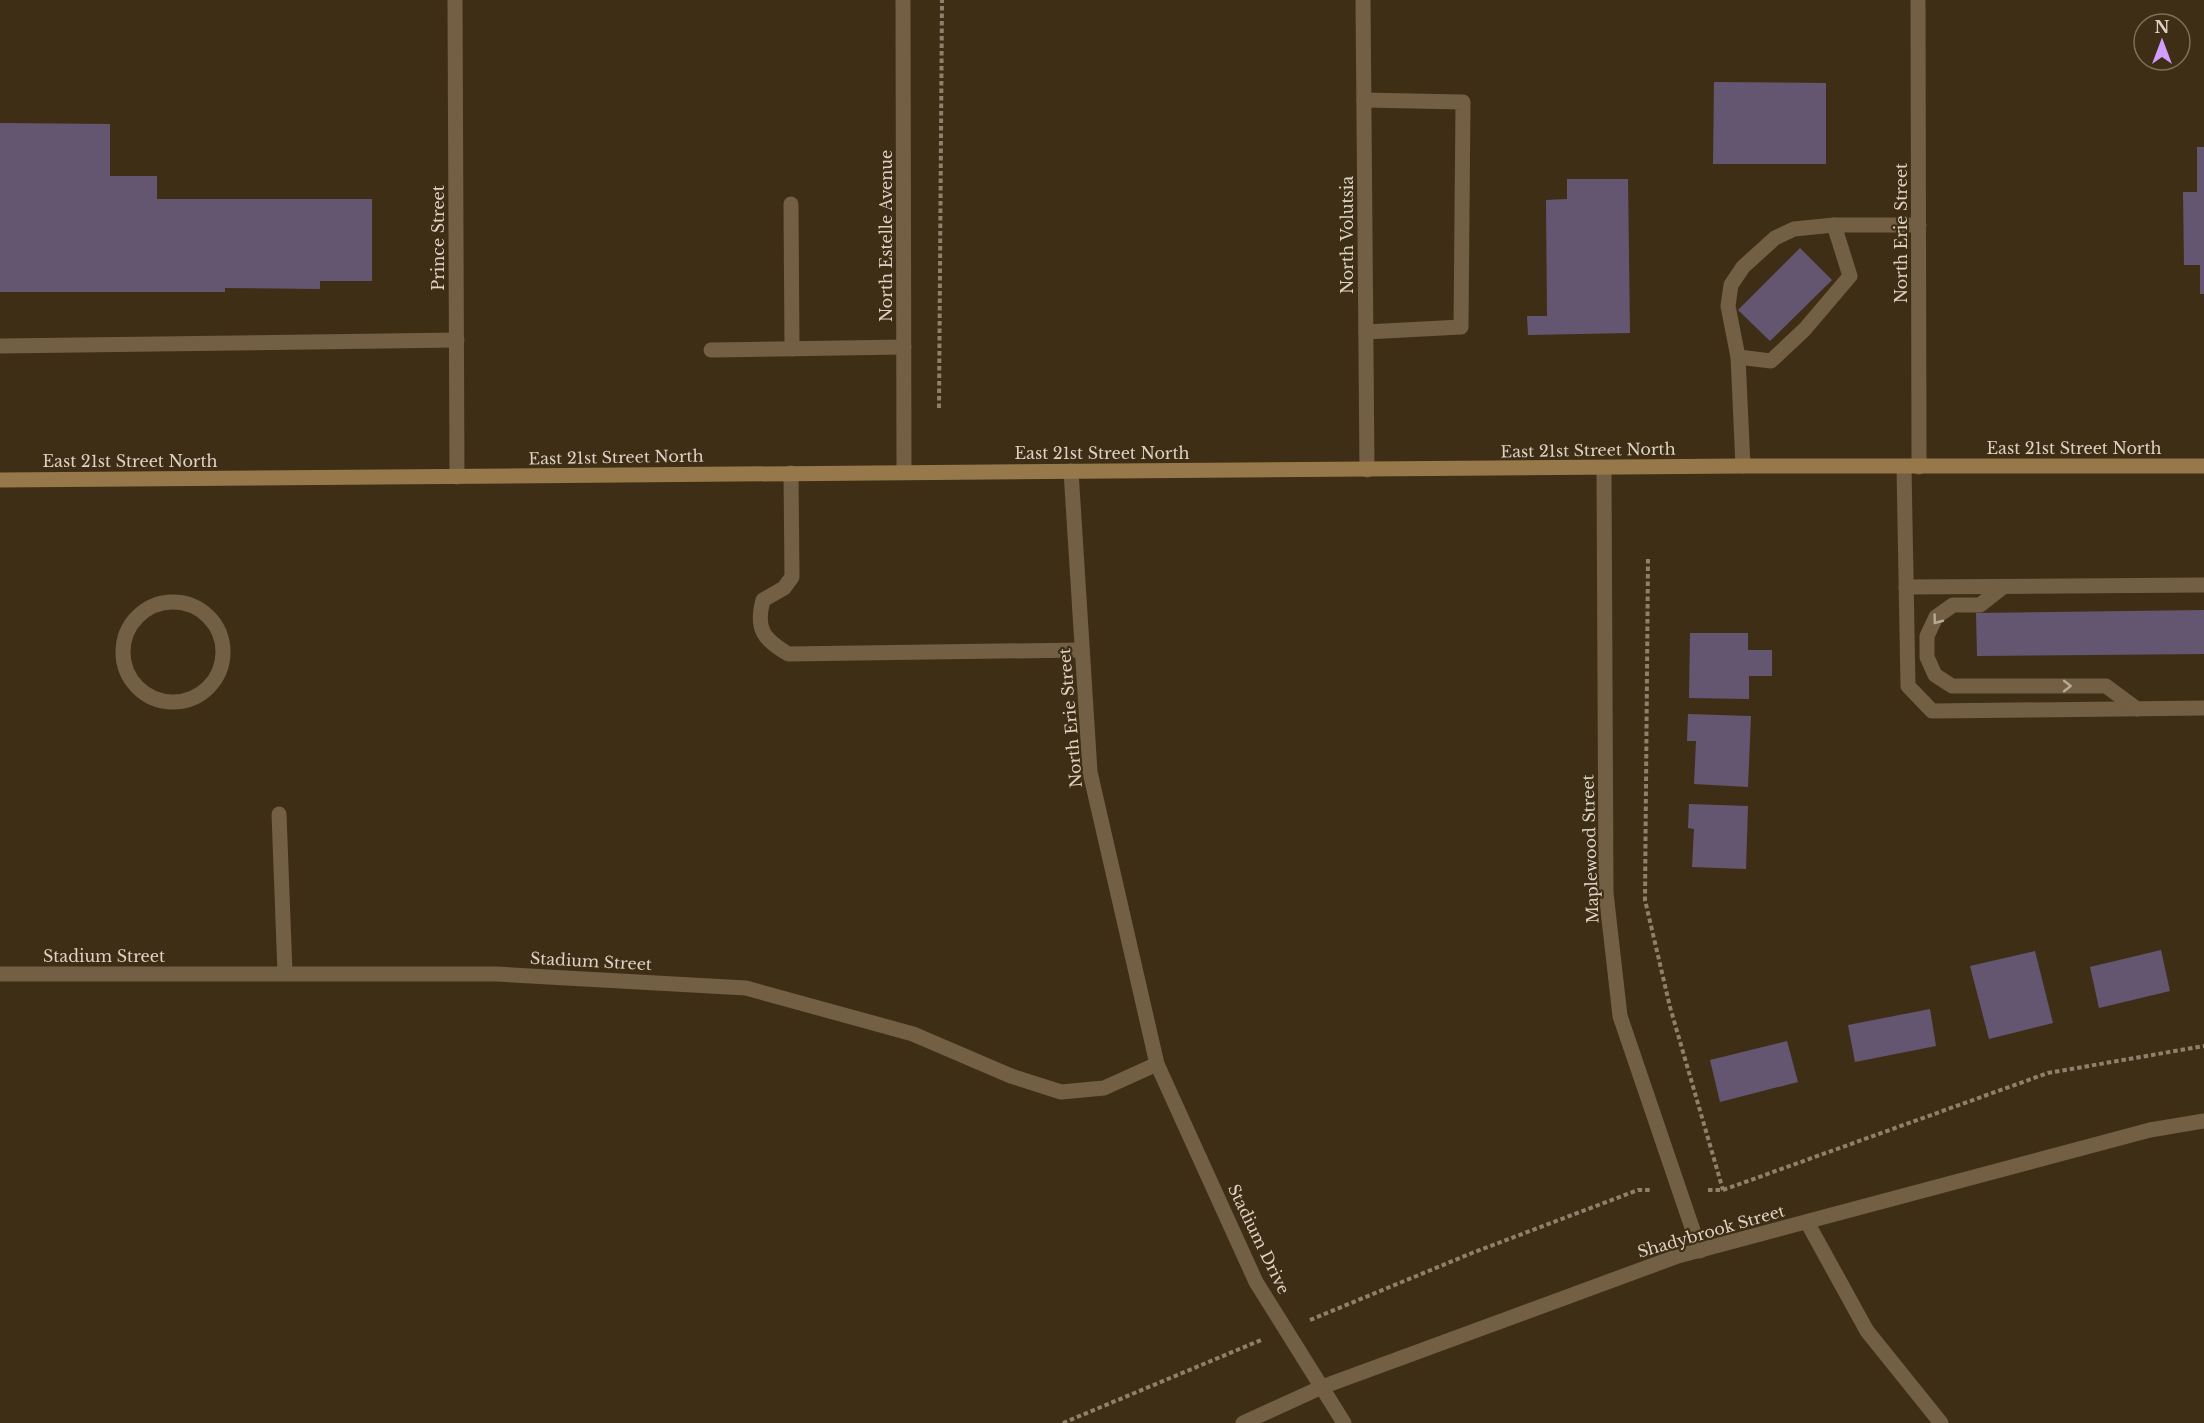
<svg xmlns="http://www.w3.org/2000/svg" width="2204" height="1423" viewBox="0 0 2204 1423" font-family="'Libre Baskerville',serif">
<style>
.building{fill:#645671}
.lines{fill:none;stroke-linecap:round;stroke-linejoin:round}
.path{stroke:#8e806d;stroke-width:4;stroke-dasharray:4.5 3;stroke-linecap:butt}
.lane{stroke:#735f43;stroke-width:15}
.street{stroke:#735f43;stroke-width:15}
.secondary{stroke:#97784a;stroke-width:15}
.oneway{stroke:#b7a996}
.labels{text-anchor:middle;stroke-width:4.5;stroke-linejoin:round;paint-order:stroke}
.street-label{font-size:16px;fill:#dcd1c3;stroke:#3f2e16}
</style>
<rect width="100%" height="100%" fill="#3f2e16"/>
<g class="building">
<polygon points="1714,82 1826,83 1826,164 1713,164"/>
<polygon points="0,123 110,124 110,176 157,176 157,199 372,199 372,281 320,281 320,289 225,288 225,292 0,292"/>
<polygon points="2197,147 2204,147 2204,294 2200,294 2200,265 2184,265 2183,192 2197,192"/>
<polygon points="1567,179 1628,179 1630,333 1528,335 1527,316 1547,316 1546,200 1567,199"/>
<polygon points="1800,248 1832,280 1770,341 1738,310"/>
<polygon points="2204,610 2204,654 1977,656 1976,613"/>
<polygon points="1690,633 1748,633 1748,650 1772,650 1772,676 1749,676 1749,699 1689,698"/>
<polygon points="1688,714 1751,716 1748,787 1694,784 1696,741 1687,741"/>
<polygon points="1689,804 1748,806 1746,869 1692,867 1694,829 1688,828"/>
<polygon points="2161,950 2170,991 2099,1008 2090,967"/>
<polygon points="2035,951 2053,1023 1989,1039 1970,966"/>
<polygon points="1930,1009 1936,1046 1855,1062 1848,1025"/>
<polygon points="1787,1041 1798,1082 1720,1102 1710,1060"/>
</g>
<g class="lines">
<g class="path">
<polyline points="939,408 942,0"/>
<polyline points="1648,559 1645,900 1670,1007 1723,1190"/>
<polyline points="1708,1190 1723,1190 2048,1073 2204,1046"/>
<polyline points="1310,1320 1472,1253 1638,1190 1652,1190"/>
<polyline points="1063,1423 1261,1340"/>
</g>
<g class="lane">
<polyline points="1364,100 1463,102 1461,327 1366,332"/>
<polyline points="791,204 792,349"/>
<polyline points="0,346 457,340"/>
<polyline points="711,350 904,347"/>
<polyline points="1738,357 1771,361 1805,329 1850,276 1834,225"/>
<polyline points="1743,466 1738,357 1728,306 1731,285 1743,267 1775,238 1794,229 1834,225 1919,225"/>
<polyline points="1904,467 1908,686 1932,711 2204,708"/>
<path d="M 791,473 L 792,577 L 784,588 L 763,600 C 755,630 764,639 788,654 L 1082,650"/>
<polyline points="1906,587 2204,585"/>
<polyline points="2003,587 1980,605 1953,605 1936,617 1927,636 1927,657 1935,675 1952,686 2106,686 2137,709"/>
<circle cx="173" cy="652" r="50"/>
<polyline points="279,814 285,973"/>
</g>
<g class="street">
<polyline points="455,0 457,477"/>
<polyline points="903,0 904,472"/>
<polyline points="1363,0 1367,470"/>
<polyline points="1918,0 1919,467"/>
<polyline points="1604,469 1606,893 1620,1016 1700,1251"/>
<polyline points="1071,471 1090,772 1157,1064 1256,1282 1344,1423"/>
<polyline points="0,974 496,974 746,988 913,1034 1011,1076 1061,1092 1104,1088 1157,1064"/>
<polyline points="1807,1222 1867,1331 1941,1423"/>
<polyline points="1243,1423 1322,1387 1678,1256 2150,1130 2204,1121"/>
</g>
<polyline class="secondary" points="0,480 1743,466 2204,466"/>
</g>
<defs><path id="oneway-chevron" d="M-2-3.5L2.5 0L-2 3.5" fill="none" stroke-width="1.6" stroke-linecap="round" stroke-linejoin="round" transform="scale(1.5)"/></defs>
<g class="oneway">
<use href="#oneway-chevron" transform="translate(1937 620) rotate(127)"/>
<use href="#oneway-chevron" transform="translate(2067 686)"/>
</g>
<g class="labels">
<g class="street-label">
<text transform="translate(1901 233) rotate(-90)" y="6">North Erie Street</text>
<text transform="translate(1347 235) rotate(-90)" y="6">North Volutsia</text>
<text transform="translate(886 236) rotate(-90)" y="6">North Estelle Avenue</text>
<text transform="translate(438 238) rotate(-90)" y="6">Prince Street</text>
<text x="2074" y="454">East 21st Street North</text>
<text transform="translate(1588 450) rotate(-1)" y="6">East 21st Street North</text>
<text x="1102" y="459">East 21st Street North</text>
<text transform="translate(616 457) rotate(-1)" y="6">East 21st Street North</text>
<text x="130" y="467">East 21st Street North</text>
<text transform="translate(1070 718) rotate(-95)" y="6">North Erie Street</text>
<text transform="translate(1590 849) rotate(-92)" y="6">Maplewood Street</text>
<text x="104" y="962">Stadium Street</text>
<text transform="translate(591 961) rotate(3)" y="6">Stadium Street</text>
<text transform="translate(1711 1231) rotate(-16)" y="6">Shadybrook Street</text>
<text transform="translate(1259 1239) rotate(64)" y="6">Stadium Drive</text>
</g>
</g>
<g transform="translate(2162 42)"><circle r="28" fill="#3f2e16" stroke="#7e6f5b" stroke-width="1.5"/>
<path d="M0-4.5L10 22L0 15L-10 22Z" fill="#d19dfe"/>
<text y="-9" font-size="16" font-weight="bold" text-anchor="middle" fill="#dcd1c3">N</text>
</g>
</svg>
